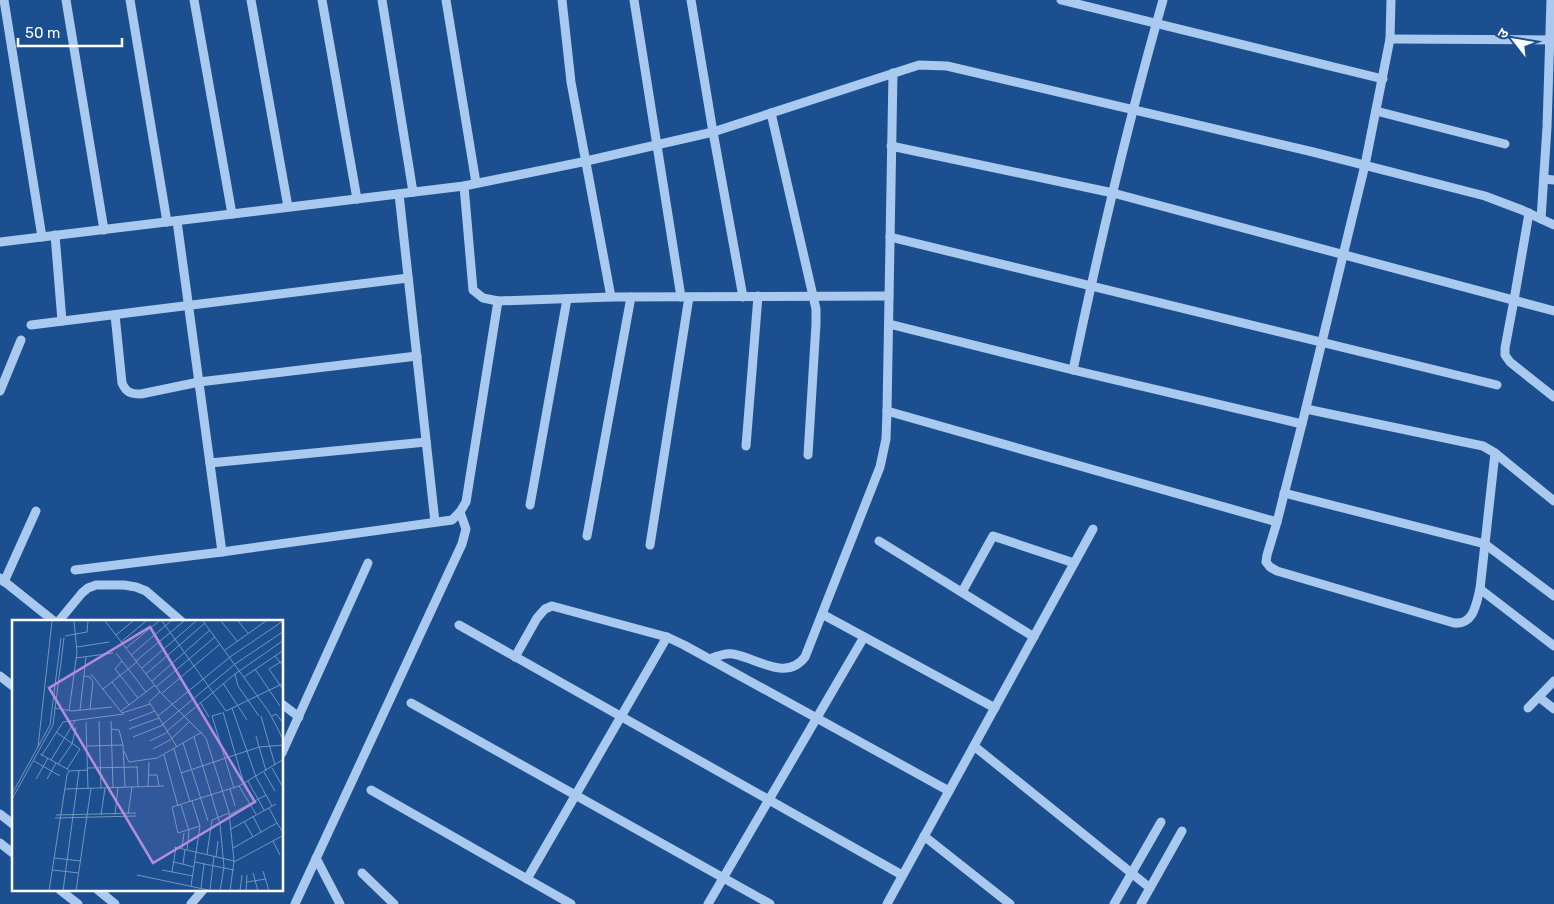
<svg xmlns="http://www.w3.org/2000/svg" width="1554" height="904" viewBox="0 0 1554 904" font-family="Rubik,'Noto Sans Devanagari',sans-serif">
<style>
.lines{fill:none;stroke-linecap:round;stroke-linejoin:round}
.minor{stroke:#a9c9ee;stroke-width:9}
.inset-road{fill:none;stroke:#7695bc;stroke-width:1}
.view{fill:#b68bdc;fill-opacity:0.15;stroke:#b68bdc;stroke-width:2.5}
.inset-edge{fill:none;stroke:#fff;stroke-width:2.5}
</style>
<rect width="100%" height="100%" fill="#1b4f8f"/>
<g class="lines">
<g class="minor">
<polyline points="4,0 42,237"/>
<polyline points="66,0 104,230"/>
<polyline points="130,0 167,222"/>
<polyline points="194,0 232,214"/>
<polyline points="251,0 288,207"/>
<polyline points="322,0 357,199"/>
<polyline points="382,0 413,192"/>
<polyline points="446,0 476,183"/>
<polyline points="562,0 571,82 611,297 889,296"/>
<polyline points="634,0 681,297"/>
<polyline points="691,0 713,132 743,297"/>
<polyline points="1061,0 1383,79"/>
<path d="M 1391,0 L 1390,39 L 1365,165 L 1302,424 L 1277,522 L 1267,555 L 1266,562 L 1270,567 L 1277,571 L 1454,623 C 1474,625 1476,604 1480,589 L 1495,453"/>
<polyline points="1390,39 1554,40"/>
<polyline points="1376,111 1505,144"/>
<polyline points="771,113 816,309 816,324 808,455"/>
<polyline points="891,146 1113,193 1554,311"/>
<polyline points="1544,179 1554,180"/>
<polyline points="464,186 473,290 483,298 498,301 611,297"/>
<polyline points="399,194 435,522"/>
<polyline points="1529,213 1514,300 1505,348 1505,355 1510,362 1554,397"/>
<polyline points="1541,219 1547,127 1551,0"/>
<polyline points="177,221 222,552"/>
<polyline points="55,235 62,321"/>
<polyline points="890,237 1497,385"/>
<polyline points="0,242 464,186 582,162 713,132 919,65 947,66 1313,152 1485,196 1522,210 1554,225"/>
<path d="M 115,315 L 122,383 C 126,392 130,394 141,394 L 199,382 L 417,356"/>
<polyline points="889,324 1073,370 1302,424"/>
<polyline points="31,325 408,278"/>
<path d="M 1073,370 C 1099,246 1128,122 1163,0"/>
<polyline points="0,391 21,340"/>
<polyline points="1306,409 1483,446 1495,453 1554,501"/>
<polyline points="887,411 1277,522"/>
<polyline points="746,446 758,296"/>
<polyline points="210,463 426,442"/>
<polyline points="1284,493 1485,544 1554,596"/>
<polyline points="530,505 567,299"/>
<polyline points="587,536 631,297"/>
<polyline points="879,541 1034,637"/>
<polyline points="650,545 689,297"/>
<polyline points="75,570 222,552 452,520 460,512 466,502 498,301"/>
<polyline points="0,578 55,622"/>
<polyline points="4,582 36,511"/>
<polyline points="1480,589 1554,646"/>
<polyline points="962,592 993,536 1074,563"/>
<polyline points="822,614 995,708"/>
<polyline points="58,622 82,593 88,588 96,585 124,585 136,587 146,591 182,622"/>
<polyline points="459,625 902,875"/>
<polyline points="515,657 537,618 545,609 552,606 667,637 684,645 949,791"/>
<path d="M 710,659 C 717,656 725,653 733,654 C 757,658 786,682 805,657 L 880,467 L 886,439 L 887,411 L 893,73"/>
<polyline points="0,676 14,687"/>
<polyline points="1539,697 1554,709"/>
<polyline points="411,703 770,904"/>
<polyline points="282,704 299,717"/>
<polyline points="1528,708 1554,681"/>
<polyline points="974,746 1150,888"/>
<polyline points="282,753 368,563"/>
<polyline points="371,790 571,904"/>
<polyline points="0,814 14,825"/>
<polyline points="924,836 1010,904"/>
<polyline points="0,843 14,854"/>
<polyline points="316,858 340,904"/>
<polyline points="362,873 394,904"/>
<polyline points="527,879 667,637"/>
<polyline points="60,890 78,904"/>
<polyline points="98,890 115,904"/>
<polyline points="191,904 203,890"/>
<polyline points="295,904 462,544 466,529 460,512"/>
<polyline points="708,904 864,637"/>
<polyline points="887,904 1093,529"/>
<polyline points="1114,904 1161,822"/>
<polyline points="1141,904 1182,831"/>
</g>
</g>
<g transform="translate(12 620)">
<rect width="271" height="271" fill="#1b4f8f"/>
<path class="inset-road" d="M 93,1 L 148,72 L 194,118 L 217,192 L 222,241 L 218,271M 150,1 L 214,91 L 272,63M 191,1 L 257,92 L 272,121M 209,1 L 225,21M 226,1 L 236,13M 104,15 L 121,1M 53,16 L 75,12 L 76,1M 109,22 L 134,1M 65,27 L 97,22M 114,28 L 147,1M 213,30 L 254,1M 272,30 L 263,36 L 272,47M 104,33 L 134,72M 119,35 L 159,1M 64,38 L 101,33M 272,40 L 257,49 L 272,71M 110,41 L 103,49 L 126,78M 124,41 L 172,1M 130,48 L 184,1M 243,49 L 268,86M 79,54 L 110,93 L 138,84M 134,54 L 193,3M 223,54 L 226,66 L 247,96M 72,56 L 78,57 L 81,62 L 78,89M 232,57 L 263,36M 140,61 L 198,10M 100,62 L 117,85M 211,63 L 235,100M 144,67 L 203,17M 91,69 L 125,42M 150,73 L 208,24M 188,82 L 197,97M 42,88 L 60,91 L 100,87M 220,88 L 244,157 L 260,186M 68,90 L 74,37M 57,91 L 65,32 L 62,1M 109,91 L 143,65M 211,92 L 232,164M 210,93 L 200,96 L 222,168M 146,96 L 137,82 L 148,72M 249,96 L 263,145M 260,96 L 264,94 L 272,104M 87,101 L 89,168M 99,101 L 101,168M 117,101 L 143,91M 74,102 L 76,169M 151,104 L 223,44 L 272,11M 99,109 L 107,110 L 111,125 L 113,167M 117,109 L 147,98M 155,111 L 223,54 L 272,20M 44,112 L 68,129 L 55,149M 244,116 L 254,151M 121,117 L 151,105M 182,117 L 208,204 L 212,247 L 208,271M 138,121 L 156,112M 171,123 L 196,201M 75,126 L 111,125M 26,127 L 40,1M 165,127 L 146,96 L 218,37 L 271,1M 141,129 L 158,120 L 177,102M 162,129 L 178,182M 112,131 L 117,142 L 145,138 L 190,112M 28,134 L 57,150M 30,135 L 51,102 L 112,94M 152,135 L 166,186M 39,140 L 63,101M 22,141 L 48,156M 46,144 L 60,124 L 64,107M 125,146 L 126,167M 75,148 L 125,147M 260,148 L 272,169M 252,152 L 263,171M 169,153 L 247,127 L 272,125M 136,155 L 145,155 L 147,166M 24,159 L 36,138M 35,159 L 44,143M 236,161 L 252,190M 136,166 L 137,142M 227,166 L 244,194M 53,169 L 152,166M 218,169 L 223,186M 0,174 L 38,105 L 49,18M 0,179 L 41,105 L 52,18M 169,185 L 177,211 L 175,230M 257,188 L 265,203M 116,194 L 120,167M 44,195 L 124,193M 89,195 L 93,168M 103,195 L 106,167M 217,195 L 254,175M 241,196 L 249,212M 43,198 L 124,196M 232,201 L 241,217M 188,206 L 166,213 L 160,187 L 227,166 L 272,139M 219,209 L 264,184M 261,221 L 268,235M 162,227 L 222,241M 170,228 L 172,213M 221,228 L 265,203 L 272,214M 195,234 L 200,200 L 217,193M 204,237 L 206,221M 42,238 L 69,241M 162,242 L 182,247M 183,242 L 222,250M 222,242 L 272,215M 171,244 L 173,229M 41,250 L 67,253M 150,250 L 181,256M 251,251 L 257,271M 160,252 L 164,227M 241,253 L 246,271M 125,255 L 201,271M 235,262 L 254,259M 179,266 L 188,206 L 180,181M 189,268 L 192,244M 198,270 L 202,236M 37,271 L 55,155 L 57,151 L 76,150M 51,271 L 67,151M 64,271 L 79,168M 228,271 L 230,255M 234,271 L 235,255"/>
<path class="view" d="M 138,7 L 243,182 L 141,243 L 37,68 Z"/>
<rect width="271" height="271" class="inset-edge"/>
</g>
<g transform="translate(1514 40) rotate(301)" stroke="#1b4f8f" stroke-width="4" paint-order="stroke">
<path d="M0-4L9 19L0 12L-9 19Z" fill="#ffffff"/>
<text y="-8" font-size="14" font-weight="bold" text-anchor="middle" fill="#ffffff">उ</text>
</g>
<path d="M18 38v8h104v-8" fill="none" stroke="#ffffff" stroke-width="2.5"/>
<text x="25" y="38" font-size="15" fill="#ffffff" stroke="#1b4f8f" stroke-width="4" paint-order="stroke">50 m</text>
</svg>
